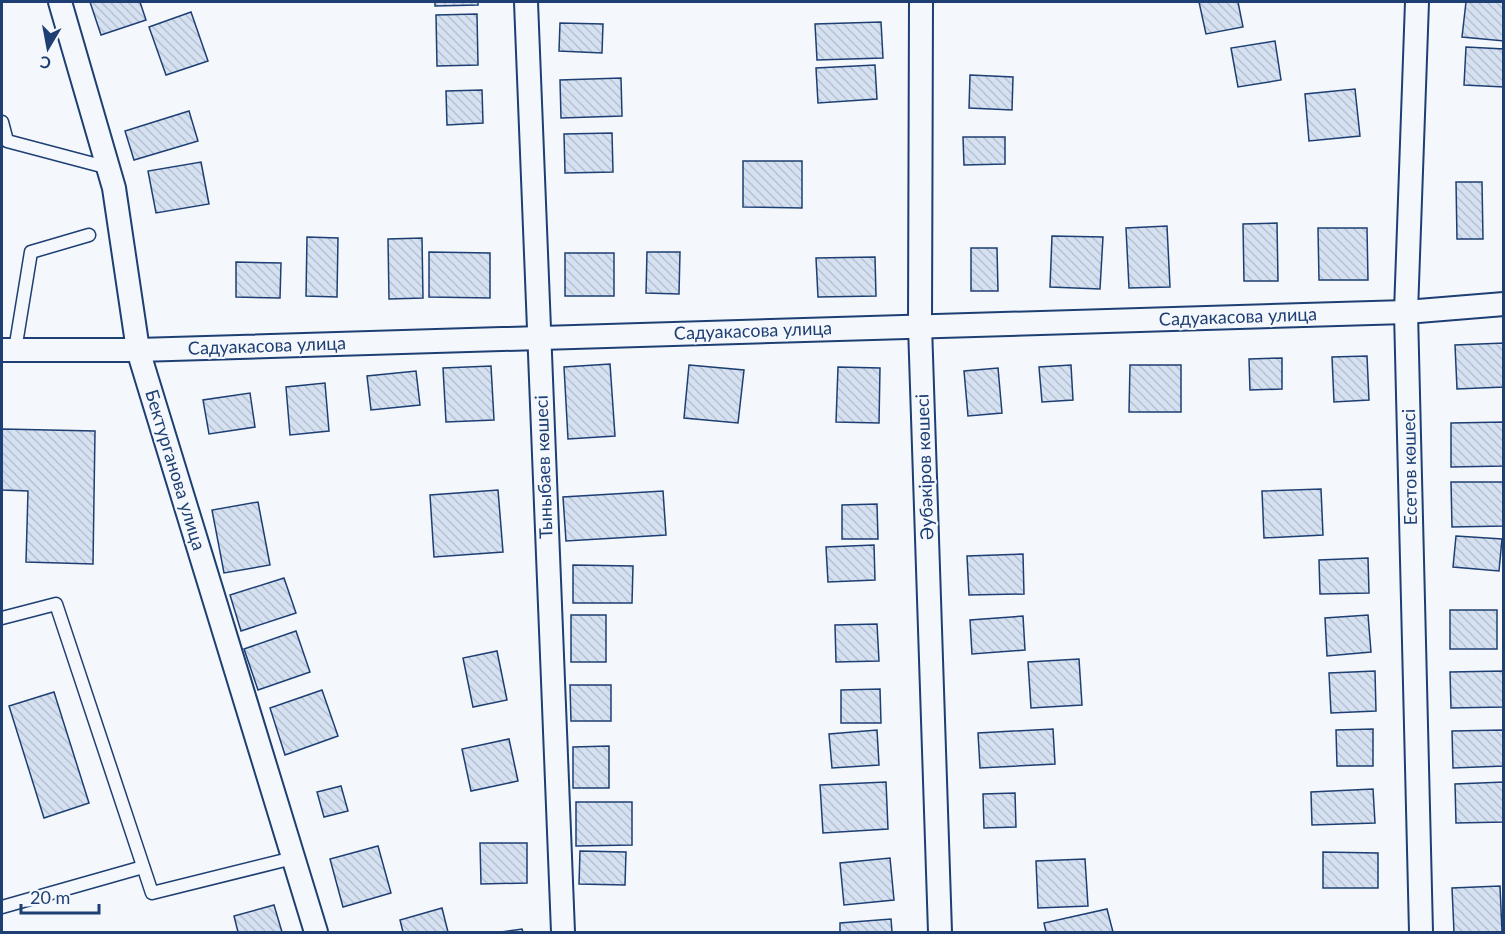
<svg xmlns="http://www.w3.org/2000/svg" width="1505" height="934" viewBox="0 0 1505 934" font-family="Lato,sans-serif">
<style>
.building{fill:url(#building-back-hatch);stroke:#1d3f73;stroke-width:1.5}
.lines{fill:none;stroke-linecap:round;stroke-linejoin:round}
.service-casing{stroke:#1d3f73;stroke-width:15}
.minor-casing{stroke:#1d3f73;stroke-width:26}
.service{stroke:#f4f7fb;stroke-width:12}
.minor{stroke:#f4f7fb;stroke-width:22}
.labels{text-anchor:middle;stroke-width:4.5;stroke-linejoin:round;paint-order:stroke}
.street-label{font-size:18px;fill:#1d3f73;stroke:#f4f7fb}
</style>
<defs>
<pattern id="building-back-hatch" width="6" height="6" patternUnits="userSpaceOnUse" patternTransform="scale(1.5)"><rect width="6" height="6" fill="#d5e0f0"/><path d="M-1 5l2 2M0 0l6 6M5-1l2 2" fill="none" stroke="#b6c1d1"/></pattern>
</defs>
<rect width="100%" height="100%" fill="#f4f7fb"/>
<g class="building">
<polygon points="90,2 140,2 146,20 101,35"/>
<polygon points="435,2 478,2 478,5 435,6"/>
<polygon points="1199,2 1238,2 1243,27 1206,34"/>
<polygon points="1466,2 1504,2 1504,41 1462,37"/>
<polygon points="191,12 208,61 166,75 149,27"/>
<polygon points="477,14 478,65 437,66 436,15"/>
<polygon points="881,22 883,58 817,60 815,24"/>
<polygon points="560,23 603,24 602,53 559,51"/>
<polygon points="1275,41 1281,80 1238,87 1231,48"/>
<polygon points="1466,47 1504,49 1504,87 1464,85"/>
<polygon points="875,65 877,99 818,103 816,68"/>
<polygon points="970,75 1013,77 1012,110 969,108"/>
<polygon points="621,78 622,116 561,118 560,80"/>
<polygon points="1355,89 1360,136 1309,141 1305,94"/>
<polygon points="482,90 483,123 447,125 446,91"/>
<polygon points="189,111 198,141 134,160 125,131"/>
<polygon points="612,133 613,172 565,173 564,134"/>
<polygon points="963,137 1005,137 1005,164 964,165"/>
<polygon points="743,161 802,161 802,208 743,207"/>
<polygon points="201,162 209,204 156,213 148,171"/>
<polygon points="1456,182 1482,182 1483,239 1457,239"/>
<polygon points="1277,223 1278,281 1244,281 1243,224"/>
<polygon points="1167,226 1170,287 1129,288 1126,228"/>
<polygon points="1318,228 1367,228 1368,280 1319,280"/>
<polygon points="1052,236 1103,237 1100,289 1050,287"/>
<polygon points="307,237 338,238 337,297 306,296"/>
<polygon points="422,238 423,298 389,299 388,239"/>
<polygon points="971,248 997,248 998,291 971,291"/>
<polygon points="429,252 490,253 490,298 429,297"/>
<polygon points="647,252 680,252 679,294 646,293"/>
<rect x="565" y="253" width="49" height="43"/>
<polygon points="875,257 876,296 818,297 816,258"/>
<polygon points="236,262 281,263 280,298 236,297"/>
<polygon points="1504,343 1504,387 1457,389 1455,345"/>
<polygon points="1367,356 1369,400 1334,402 1332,357"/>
<polygon points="1282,358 1282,389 1250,390 1249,359"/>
<polygon points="610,364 615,436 568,439 564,367"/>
<polygon points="689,365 744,370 738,423 684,418"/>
<polygon points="1071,365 1073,400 1042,402 1039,367"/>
<polygon points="1130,365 1181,365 1181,412 1129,412"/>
<polygon points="491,366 494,420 446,422 443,368"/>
<polygon points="838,367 880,368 879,423 836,422"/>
<polygon points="998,368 1002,413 968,416 964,371"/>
<polygon points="416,371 420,405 371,410 367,376"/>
<polygon points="325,383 329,431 290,435 286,387"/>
<polygon points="250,393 255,427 209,434 203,400"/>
<polygon points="1504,422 1504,466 1451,467 1451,423"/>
<polygon points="2,429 95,431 93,564 26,562 28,491 2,490"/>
<polygon points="1451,482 1504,482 1504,526 1452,527"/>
<polygon points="1321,489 1323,535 1264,538 1262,491"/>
<polygon points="498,490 503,552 434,557 430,495"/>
<polygon points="663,491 666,535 566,541 563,497"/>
<polygon points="258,502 270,565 224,573 212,510"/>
<polygon points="877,504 878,539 842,539 842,505"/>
<polygon points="1456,536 1502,539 1499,571 1453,567"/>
<polygon points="874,545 875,580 828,582 826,547"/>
<polygon points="1023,554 1024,594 969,595 967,556"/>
<polygon points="1368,558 1369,593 1320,594 1319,560"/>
<polygon points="573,565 633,566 632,603 573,603"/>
<polygon points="284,578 296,613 241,631 230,595"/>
<rect x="1450" y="610" width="47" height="39"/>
<rect x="571" y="615" width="35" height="47"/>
<polygon points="1368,615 1371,652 1327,656 1325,618"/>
<polygon points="1023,616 1025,650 972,654 970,620"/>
<polygon points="877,624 879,661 836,662 835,625"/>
<polygon points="296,631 310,672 258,690 244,649"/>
<polygon points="497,651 507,700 473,707 463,658"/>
<polygon points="1079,659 1082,705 1031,708 1028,662"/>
<polygon points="1375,671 1376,711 1331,713 1329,673"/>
<polygon points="1504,671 1504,707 1451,708 1450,672"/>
<polygon points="570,685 611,685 611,721 571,721"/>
<polygon points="880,689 881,723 841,723 841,690"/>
<polygon points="322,690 338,736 285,755 270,708"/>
<polygon points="54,692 89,803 44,818 9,706"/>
<polygon points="1053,729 1055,764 980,768 978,733"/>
<polygon points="1373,729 1373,766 1337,766 1336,730"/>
<polygon points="877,730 879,765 832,768 829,734"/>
<polygon points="1504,730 1504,766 1453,768 1452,731"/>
<polygon points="509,739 518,781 471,791 462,749"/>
<polygon points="609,746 609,788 573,788 573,747"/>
<polygon points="886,782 888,829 823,833 820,785"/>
<polygon points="1504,782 1504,822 1456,823 1455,784"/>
<polygon points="341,786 348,811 324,817 317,792"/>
<polygon points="1373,789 1375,823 1312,825 1311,792"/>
<polygon points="1015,793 1016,827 984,828 983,794"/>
<polygon points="576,802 632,802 632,845 576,846"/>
<polygon points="480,843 527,843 527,883 481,884"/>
<polygon points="378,846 391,893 343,907 330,859"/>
<polygon points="580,851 626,852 625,885 579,884"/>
<polygon points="1323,852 1378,853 1378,888 1323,888"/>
<polygon points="890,858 894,900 844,905 840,863"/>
<polygon points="1085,859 1088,906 1038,908 1036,861"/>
<polygon points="1500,886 1502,932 1454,932 1452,888"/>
<polygon points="274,905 282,932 238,932 234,916"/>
<polygon points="442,908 448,932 403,932 400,920"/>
<polygon points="1107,909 1113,932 1046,932 1044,923"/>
<polygon points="891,919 892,932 840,932 840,923"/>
<polygon points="522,929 523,932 501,932"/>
</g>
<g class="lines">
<defs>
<g id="service">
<polyline points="2,122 7,141 109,168"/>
<polyline points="15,350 31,252 89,235"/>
<polyline points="2,618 56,604 152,893 293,858"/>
<polyline points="2,907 143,867"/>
</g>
<g id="minor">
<polyline points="60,2 114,188 138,350 316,932"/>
<polyline points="526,2 563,932"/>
<polyline points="921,2 920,326 940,932"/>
<polyline points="1417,2 1406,312 1421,932"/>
<polyline points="2,350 138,350 1406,312 1504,304"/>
</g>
</defs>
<use href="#service" class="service-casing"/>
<use href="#minor" class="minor-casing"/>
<use href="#service" class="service"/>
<use href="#minor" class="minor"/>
</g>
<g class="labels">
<g class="street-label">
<text transform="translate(1238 317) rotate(-2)" y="6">Садуакасова улица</text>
<text transform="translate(753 331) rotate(-2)" y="6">Садуакасова улица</text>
<text transform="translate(267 346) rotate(-2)" y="6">Садуакасова улица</text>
<text transform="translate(544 467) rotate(-92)" y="6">Тыныбаев көшесі</text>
<text transform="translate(925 467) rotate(-92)" y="6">Әубәкіров көшесі</text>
<text transform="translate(1410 467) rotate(-91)" y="6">Есетов көшесі</text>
<text transform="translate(175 470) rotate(73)" y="6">Бектурганова улица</text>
</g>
</g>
<rect width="1505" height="934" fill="none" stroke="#1d3f73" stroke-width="6"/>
<g transform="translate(48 48) rotate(190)" stroke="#f4f7fb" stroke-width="4.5" paint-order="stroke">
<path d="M0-4.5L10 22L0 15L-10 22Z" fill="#1d3f73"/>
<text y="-9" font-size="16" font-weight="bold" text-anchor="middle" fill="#1d3f73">С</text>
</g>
<path d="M21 904v9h78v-9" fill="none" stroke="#1d3f73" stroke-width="3"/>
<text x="30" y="904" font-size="18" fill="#1d3f73" stroke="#f4f7fb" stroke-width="4.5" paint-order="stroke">20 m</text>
</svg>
